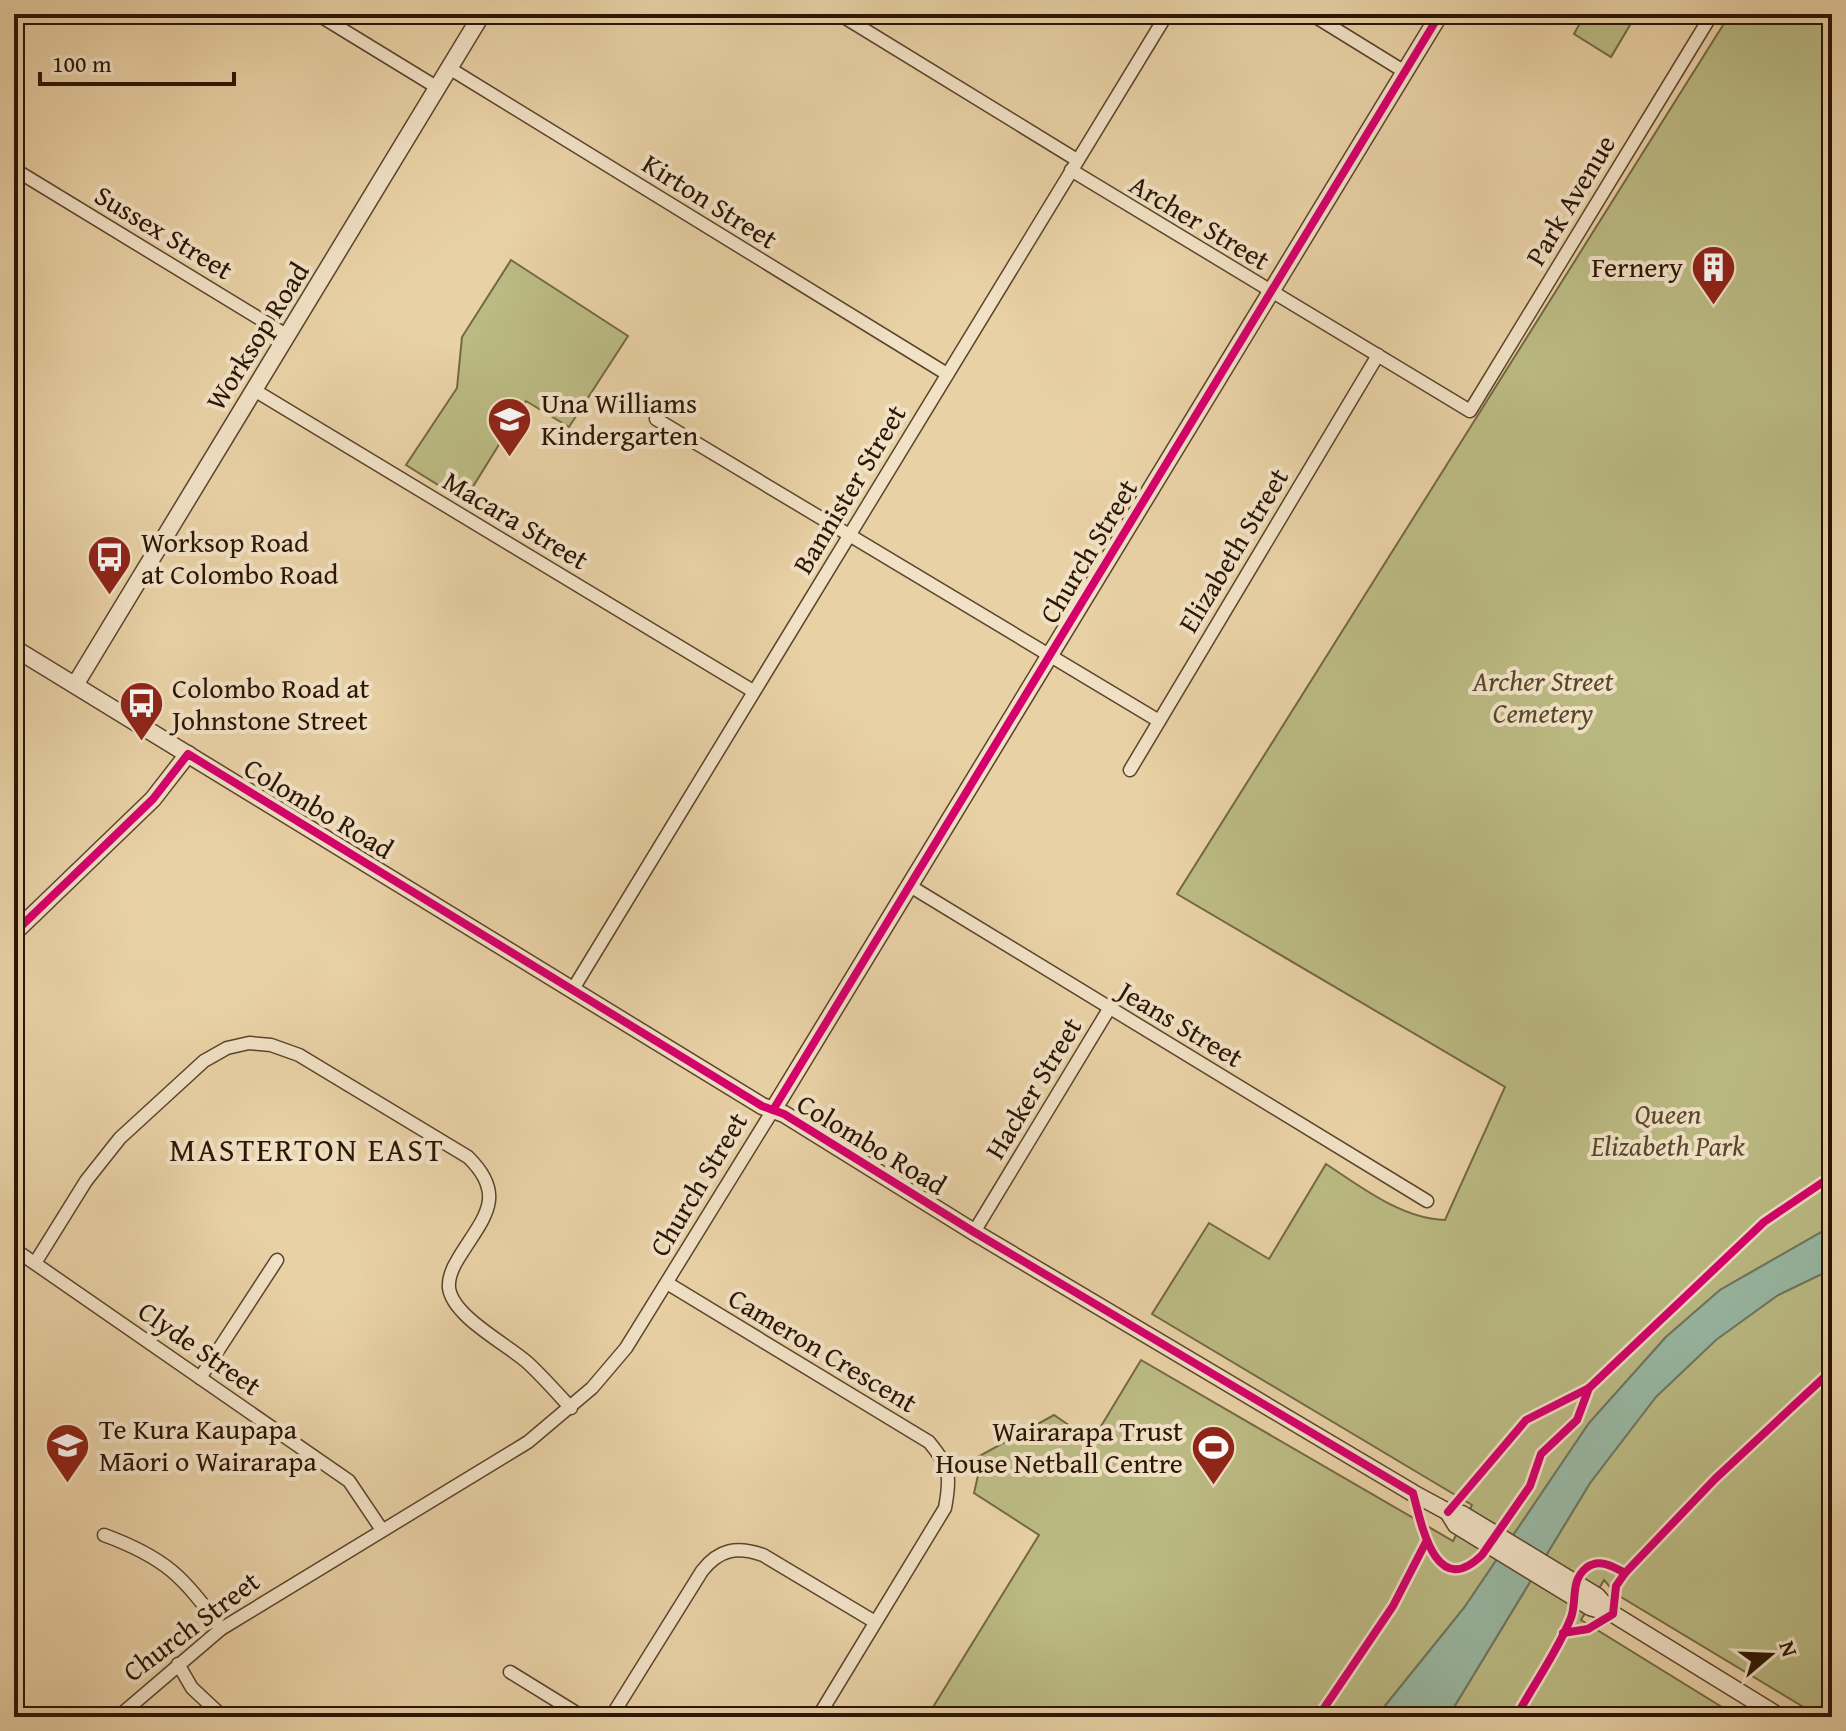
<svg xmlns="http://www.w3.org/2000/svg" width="1846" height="1731" viewBox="0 0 1846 1731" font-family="'Gentium Book Plus',serif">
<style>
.green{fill:#bbba83;stroke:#746844;stroke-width:2}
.water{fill:#98b8a3;stroke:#6d7763;stroke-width:2}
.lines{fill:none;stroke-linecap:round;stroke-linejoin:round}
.minor-casing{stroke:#5b442c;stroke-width:15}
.tertiary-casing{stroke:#5b442c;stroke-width:19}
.minor{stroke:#f1e1c5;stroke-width:12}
.tertiary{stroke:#f1e1c5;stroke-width:16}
.cycleway-casing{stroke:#f1e1c5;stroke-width:13}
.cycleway{stroke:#d6006c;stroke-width:8}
.labels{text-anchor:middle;stroke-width:8;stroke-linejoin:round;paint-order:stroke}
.street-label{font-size:28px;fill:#2c1504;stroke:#f1e1c5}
.poi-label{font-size:28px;fill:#2c1504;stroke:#f1e1c5;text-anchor:start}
.park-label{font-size:28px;font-style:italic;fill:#57472a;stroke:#f1e1c5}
.quarter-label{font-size:32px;letter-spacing:2px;fill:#2c1504;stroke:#f1e1c5}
</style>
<rect width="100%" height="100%" fill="#e9d1a6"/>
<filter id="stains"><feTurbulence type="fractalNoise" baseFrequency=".0025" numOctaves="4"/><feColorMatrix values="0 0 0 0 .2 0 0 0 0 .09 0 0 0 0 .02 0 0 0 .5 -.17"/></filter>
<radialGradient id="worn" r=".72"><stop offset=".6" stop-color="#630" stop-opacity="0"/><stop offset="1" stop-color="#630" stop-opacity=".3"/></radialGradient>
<g class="green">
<polygon points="1585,14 1612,14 1630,25 1611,57 1574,34"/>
<path d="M 1730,14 L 1832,14 L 1832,1226 L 1720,1290 L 1666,1337 L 1589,1423 L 1464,1608 L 1376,1717 L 938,1717 L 930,1712 L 1039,1535 L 974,1493 L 979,1471 L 974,1459 L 1054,1415 L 1092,1441 L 1141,1360 L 1453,1541 L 1472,1505 L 1152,1314 L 1209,1223 L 1269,1259 L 1326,1164 C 1361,1187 1402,1219 1445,1220 L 1505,1087 L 1177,894 Z"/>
<polygon points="511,260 628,336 569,427 526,401 464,501 406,465 457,388 462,337"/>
<polygon points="1832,1269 1832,1717 1820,1717 1616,1594 1604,1580 1581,1620 1738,1717 1448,1717 1590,1483 1656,1396 1716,1339 1778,1295"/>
</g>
<polygon class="water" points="1832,1226 1832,1269 1778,1295 1716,1340 1656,1397 1590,1483 1448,1717 1376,1717 1464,1608 1589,1423 1666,1337 1720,1290"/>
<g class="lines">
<defs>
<g id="minor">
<polyline points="317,14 438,88"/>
<polyline points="839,14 1077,160"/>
<polyline points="1311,14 1405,72"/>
<polyline points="449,68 947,374"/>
<polyline points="14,169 288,336"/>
<polyline points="1071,170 1470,411 1712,14"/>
<polyline points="254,390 753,691"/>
<polyline points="656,419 1159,721"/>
<polyline points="1130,770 1378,355"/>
<polyline points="910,886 1427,1201"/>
<polyline points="573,989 1167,14"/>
<polyline points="974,1232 1109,1009"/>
<polyline points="14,1249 349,1481 382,1530"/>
<path d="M 35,1263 L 86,1181 L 120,1138 L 204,1061 L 227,1048 L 249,1043 L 271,1045 L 299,1055 L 468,1157 C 509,1197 482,1219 458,1259 C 453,1267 448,1277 449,1288 C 453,1317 507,1344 528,1363 C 543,1377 557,1393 571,1408"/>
<path d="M 667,1283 L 929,1442 C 950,1467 951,1476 945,1508 L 818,1717"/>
<polyline points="200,1378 277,1260"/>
<path d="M 104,1535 C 164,1557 185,1577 221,1629"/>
<polyline points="178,1664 192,1688 223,1717"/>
<polyline points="510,1672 583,1717"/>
<polyline points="118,1717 221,1629 528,1442 592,1388 626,1348 773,1110"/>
<path d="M 611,1717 L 702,1571 C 719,1549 737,1546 763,1555 L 875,1622"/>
</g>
<g id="tertiary">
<polyline points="14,648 762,1106 784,1114 974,1232 1413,1493 1448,1512 1462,1514 1597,1596 1613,1614 1780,1717"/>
<polyline points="75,685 482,14"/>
<polyline points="14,933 153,799 188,754"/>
<polyline points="773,1110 1440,14"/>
<polyline points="1448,1512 1456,1525 1590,1607 1611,1613"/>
</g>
</defs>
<use href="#minor" class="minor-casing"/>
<use href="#tertiary" class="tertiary-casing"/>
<use href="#minor" class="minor"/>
<use href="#tertiary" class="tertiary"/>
<defs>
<g id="cycleway">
<path d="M 14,933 L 153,799 L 188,754 L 762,1106 L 784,1114 L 974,1232 L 1413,1493 C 1422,1527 1436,1600 1482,1555 L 1530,1486 L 1541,1454 L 1577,1420 L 1589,1388"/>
<polyline points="773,1110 1440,14"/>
<polyline points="1448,1512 1526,1420 1589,1388 1764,1222 1832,1176"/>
<polyline points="1563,1633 1588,1629 1613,1614 1616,1586 1625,1573 1715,1479 1832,1370"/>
<polyline points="1318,1717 1393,1606 1426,1542"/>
<path d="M 1516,1717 C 1533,1685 1556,1654 1570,1620 C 1578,1604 1569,1582 1586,1568 C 1599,1558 1612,1566 1625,1573"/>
</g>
</defs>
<use href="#cycleway" class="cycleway-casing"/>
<use href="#cycleway" class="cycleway"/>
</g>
<defs>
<symbol id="building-pin" viewBox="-11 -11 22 30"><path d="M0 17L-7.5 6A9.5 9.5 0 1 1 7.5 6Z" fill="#8f2418" stroke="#f1e1c5"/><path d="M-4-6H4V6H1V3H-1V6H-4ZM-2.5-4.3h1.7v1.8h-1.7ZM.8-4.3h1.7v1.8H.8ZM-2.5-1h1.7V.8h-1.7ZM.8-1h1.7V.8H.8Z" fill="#fff"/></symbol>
<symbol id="school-pin" viewBox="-11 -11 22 30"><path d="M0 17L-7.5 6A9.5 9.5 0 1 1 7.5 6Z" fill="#8f2418" stroke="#f1e1c5"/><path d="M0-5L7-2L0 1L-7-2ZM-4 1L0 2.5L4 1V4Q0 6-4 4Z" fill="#fff"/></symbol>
<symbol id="bus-pin" viewBox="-11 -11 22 30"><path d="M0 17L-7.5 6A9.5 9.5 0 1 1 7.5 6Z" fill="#8f2418" stroke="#f1e1c5"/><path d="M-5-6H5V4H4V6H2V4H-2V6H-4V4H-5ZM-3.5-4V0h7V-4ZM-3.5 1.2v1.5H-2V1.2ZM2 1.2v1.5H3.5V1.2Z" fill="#fff"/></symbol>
<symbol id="stadium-pin" viewBox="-11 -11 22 30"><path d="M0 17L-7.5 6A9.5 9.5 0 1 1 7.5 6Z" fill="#8f2418" stroke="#f1e1c5"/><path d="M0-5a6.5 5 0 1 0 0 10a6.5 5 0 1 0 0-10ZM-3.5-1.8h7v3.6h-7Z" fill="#fff"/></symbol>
</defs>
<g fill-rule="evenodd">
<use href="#building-pin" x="1688" y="242" width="51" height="69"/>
<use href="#school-pin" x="484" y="394" width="51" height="69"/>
<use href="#bus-pin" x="84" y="532" width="51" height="69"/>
<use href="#bus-pin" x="116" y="678" width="51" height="69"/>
<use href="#school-pin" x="42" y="1420" width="51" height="69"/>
<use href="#stadium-pin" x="1188" y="1422" width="51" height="69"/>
</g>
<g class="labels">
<g class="street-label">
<text transform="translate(1570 200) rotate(-59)" y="10">Park Avenue</text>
<text transform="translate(710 201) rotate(32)" y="10">Kirton Street</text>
<text transform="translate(1200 222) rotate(31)" y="10">Archer Street</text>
<text transform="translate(164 232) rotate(31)" y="10">Sussex Street</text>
<text transform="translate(257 336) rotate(-58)" y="10">Worksop Road</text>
<text transform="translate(849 489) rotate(-59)" y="10">Bannister Street</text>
<text transform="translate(516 520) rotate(31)" y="10">Macara Street</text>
<text transform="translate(1233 550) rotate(-59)" y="10">Elizabeth Street</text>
<text transform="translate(1088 551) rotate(-59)" y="10">Church Street</text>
<text transform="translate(319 808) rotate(31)" y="10">Colombo Road</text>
<text transform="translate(1181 1024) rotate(31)" y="10">Jeans Street</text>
<text transform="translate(1033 1088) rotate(-59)" y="10">Hacker Street</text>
<text transform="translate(872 1144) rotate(31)" y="10">Colombo Road</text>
<text transform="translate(698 1184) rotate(-59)" y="10">Church Street</text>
<text transform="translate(200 1348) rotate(35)" y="10">Clyde Street</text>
<text transform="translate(823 1350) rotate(31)" y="10">Cameron Crescent</text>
<text transform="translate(191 1626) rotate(-37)" y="10">Church Street</text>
</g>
<g class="poi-label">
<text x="1683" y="277" text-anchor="end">Fernery</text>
<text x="541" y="413">Una Williams<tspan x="541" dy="32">Kindergarten</tspan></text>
<text x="141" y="552">Worksop Road<tspan x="141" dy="32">at Colombo Road</tspan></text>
<text x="172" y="698">Colombo Road at<tspan x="172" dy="32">Johnstone Street</tspan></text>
<text x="99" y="1439">Te Kura Kaupapa<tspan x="99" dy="32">Māori o Wairarapa</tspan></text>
<text x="1183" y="1441" text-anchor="end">Wairarapa Trust<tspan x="1183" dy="32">House Netball Centre</tspan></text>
</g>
<g class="park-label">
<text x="1543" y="691">Archer Street<tspan x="1543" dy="32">Cemetery</tspan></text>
<text x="1668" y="1124">Queen<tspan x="1668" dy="32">Elizabeth Park</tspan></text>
</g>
<g class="quarter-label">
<text x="307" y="1161">MASTERTON EAST</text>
</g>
</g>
<rect width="1846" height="1731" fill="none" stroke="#e9d1a6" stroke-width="48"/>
<rect x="16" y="16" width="1814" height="1699" fill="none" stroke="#2c1504" stroke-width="4"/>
<rect x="24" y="24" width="1798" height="1683" fill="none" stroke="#2c1504" stroke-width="2"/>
<g transform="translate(1770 1655) rotate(71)" stroke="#f1e1c5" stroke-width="6" paint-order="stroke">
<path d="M0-6L14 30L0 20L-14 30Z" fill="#2c1504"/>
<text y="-12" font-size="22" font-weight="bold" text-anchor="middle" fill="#2c1504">N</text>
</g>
<path d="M40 72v12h194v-12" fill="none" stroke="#2c1504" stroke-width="4"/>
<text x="52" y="72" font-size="24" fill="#2c1504" stroke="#f1e1c5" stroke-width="6" paint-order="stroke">100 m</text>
<rect width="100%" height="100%" filter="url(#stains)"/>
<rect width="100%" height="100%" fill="url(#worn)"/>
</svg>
